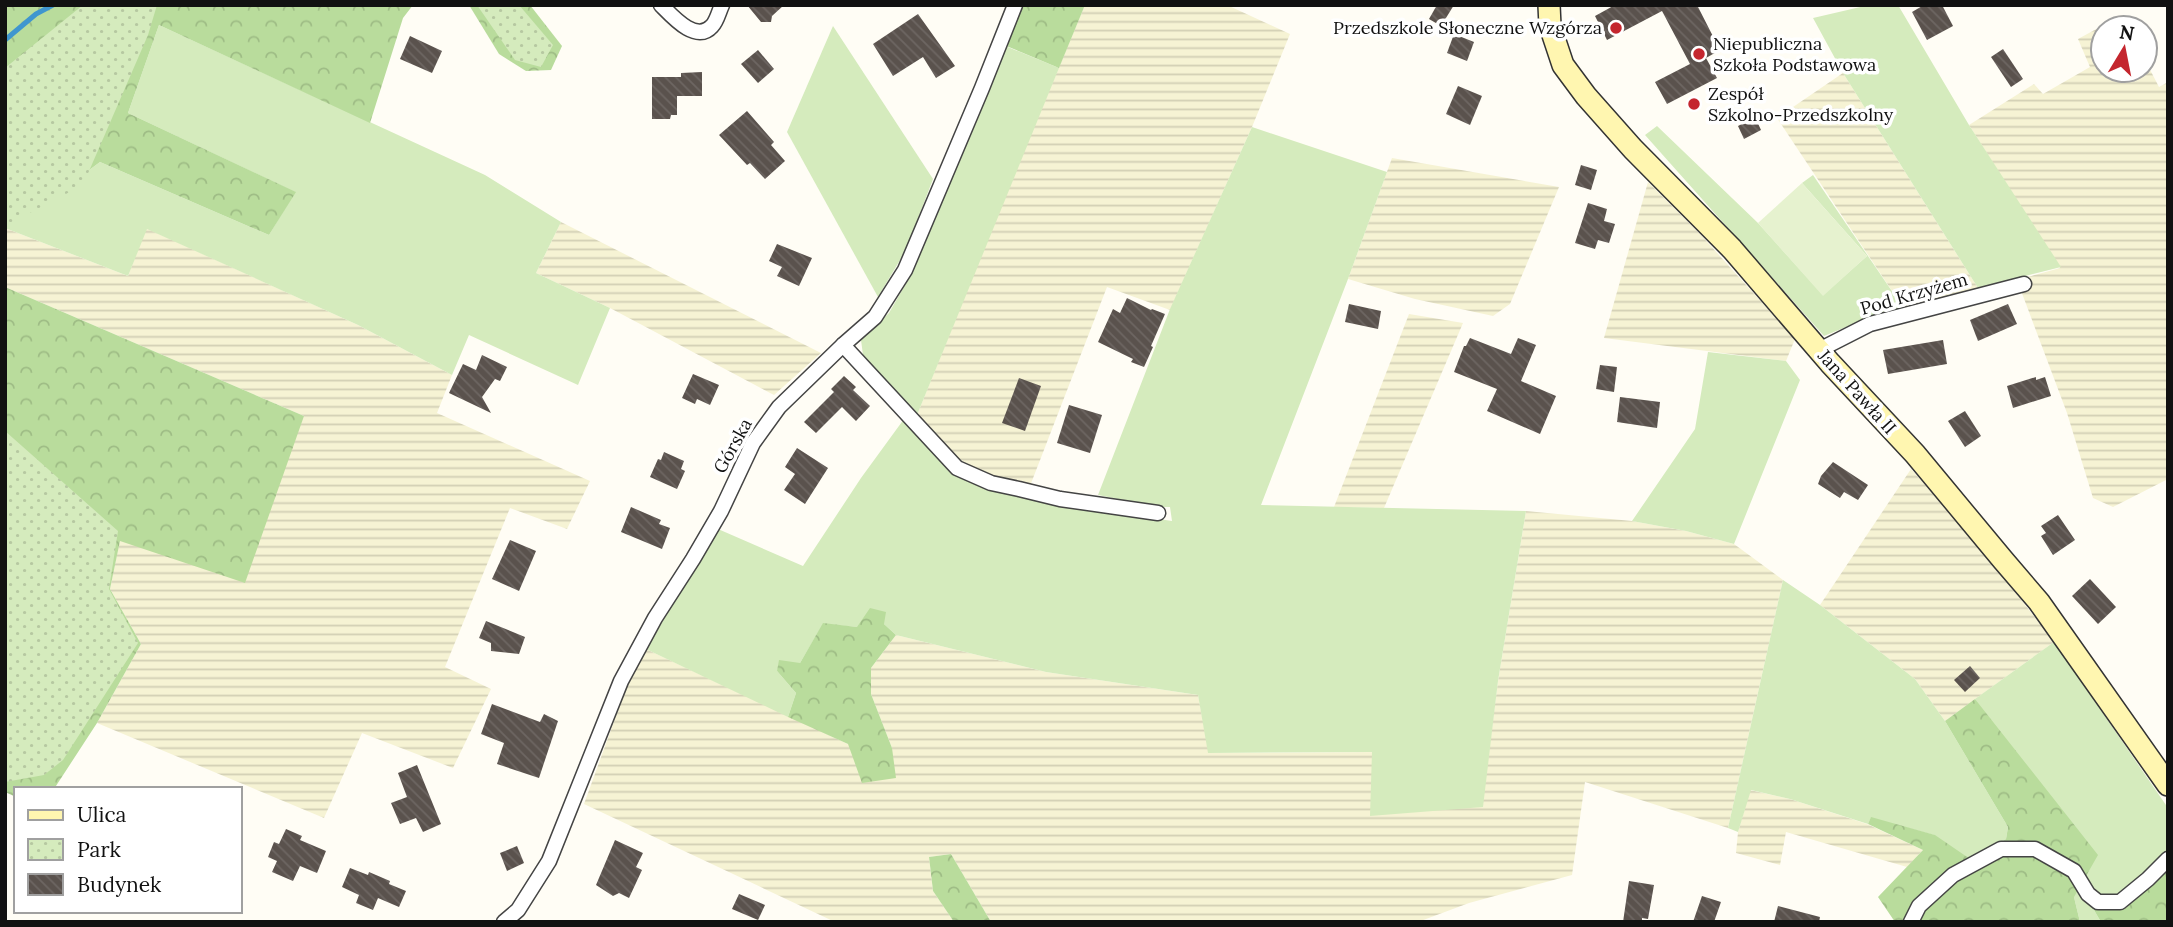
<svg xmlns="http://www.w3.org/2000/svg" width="2173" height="927" viewBox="0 0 2173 927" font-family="Lora,serif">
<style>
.farmland{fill:url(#farmland-rules)}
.grass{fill:#d5ebbd}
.forest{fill:url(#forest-crowns)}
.park{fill:url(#park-dots)}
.pitch{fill:#e6f2cf}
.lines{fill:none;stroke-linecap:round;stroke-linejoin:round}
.stream{stroke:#3f96cf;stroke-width:5}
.building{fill:url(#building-back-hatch)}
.street-casing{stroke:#444;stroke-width:17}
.secondary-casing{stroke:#333;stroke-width:24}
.street{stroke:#fff;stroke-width:14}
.secondary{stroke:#fff6b0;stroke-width:21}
.poi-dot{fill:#c4262e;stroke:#fff;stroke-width:2.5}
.labels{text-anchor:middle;stroke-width:7;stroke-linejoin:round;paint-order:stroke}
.poi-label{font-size:18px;fill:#111;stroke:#fff;text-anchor:start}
.street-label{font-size:18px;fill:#111;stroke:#fff}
</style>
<defs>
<pattern id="farmland-rules" width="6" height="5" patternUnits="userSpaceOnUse" patternTransform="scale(1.75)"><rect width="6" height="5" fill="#f6f3d4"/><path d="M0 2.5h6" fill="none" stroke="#d2cfb5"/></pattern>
<pattern id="forest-crowns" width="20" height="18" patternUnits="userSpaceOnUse" patternTransform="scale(1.75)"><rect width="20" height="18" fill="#b9dc9c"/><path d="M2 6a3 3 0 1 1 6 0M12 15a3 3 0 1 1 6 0" fill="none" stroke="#9ebc85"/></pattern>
<pattern id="park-dots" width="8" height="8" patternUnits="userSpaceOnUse" patternTransform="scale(1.75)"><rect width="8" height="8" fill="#d5ebbd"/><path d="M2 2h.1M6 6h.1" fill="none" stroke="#b6c8a1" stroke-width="1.8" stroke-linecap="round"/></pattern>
<pattern id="building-back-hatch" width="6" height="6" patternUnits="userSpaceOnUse" patternTransform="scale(1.75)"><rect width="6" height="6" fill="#5a524d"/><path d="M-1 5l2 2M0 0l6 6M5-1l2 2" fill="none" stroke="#6d6662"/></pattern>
</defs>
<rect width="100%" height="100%" fill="#fffdf5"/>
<g class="farmland">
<polygon points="1085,5 1227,5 1290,34 1252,127 1170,310 1107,287 1030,486 991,477 965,463 939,443 917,415 1008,189"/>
<polygon points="2122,15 2128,28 2103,28 2103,70 2145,70 2145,60 2159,87 2168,82 2168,479 2113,507 2093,498 2067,413 2017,280 2060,268 1969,125 2034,84 2043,94 2090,67 2078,39"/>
<polygon points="1843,73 1978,288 1904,309 1777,118"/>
<polygon points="1392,158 1559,187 1510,304 1493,316 1415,299 1348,279"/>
<polygon points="1648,182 1700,234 1795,339 1786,361 1604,338"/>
<polygon points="561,222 821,353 774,395 610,308 536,273"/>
<polygon points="5,228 128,276 146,228 358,325 452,375 437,413 590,481 567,529 510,508 445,667 491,689 453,768 362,733 324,818 97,723 141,644 110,589 120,540 304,416 5,287"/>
<polygon points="1409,314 1463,323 1384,508 1334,507"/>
<polygon points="1911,469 1976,542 2054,642 1945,721 1915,679 1820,605"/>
<polygon points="1526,511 1632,521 1686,531 1734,544 1783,580 1728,828 1585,782 1572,875 1469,903 1418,922 991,922 951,854 929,857 933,891 954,922 835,922 584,804 628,683 646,649 848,744 892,748 871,694 871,668 896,635 1046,672 1198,695 1209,753 1379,752 1482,807 1498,681"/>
<polygon points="1750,790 1790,799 1867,824 1923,850 1907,867 1786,832 1780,865 1736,853 1738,832"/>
</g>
<g class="grass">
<polygon points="1869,5 1898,5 1969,125 2061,267 1978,288 1843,73 1813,18"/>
<polygon points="159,25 485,175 561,222 536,273 610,308 578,385 469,335 452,375 358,325 147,229 128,276 5,228 5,219 69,185 100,162 269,235 295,192 128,113"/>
<polygon points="833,26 933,179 906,250 878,297 787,132"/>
<polygon points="1003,45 1059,68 917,415 863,355 861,340 889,313 913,271"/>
<polygon points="1657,126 1758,223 1823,295 1867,256 1802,183 1813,175 1904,309 1858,322 1824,336 1645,135"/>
<polygon points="1252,127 1387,172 1348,279 1261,505 1526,511 1498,681 1483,807 1370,816 1372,752 1208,753 1198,695 1046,672 896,635 884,624 857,627 823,624 800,663 777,671 796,693 788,717 646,649 718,529 803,566 861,478 904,419 963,478 1077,507 1172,521 1170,507 1159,507 1098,495 1170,309"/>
<polygon points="1708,352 1786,361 1800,380 1734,544 1686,531 1632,521 1695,429"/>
<polygon points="1783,580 1820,605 1915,679 1945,721 2008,827 2006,839 1973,862 1934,835 1871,818 1868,824 1790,799 1751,790 1738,832 1728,828"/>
<polygon points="2054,642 2168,808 2168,868 2126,908 2091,905 2101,922 2080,922 2074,897 1975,699"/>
</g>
<g class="forest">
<polygon points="5,5 413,5 403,18 370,123 159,25 128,113 296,192 269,235 100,162 69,185 5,219"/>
<polygon points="469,5 530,5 562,46 551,70 526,71 499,54"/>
<polygon points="1020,5 1085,5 1059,68 1004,45"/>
<polygon points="5,287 304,416 245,583 120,541 110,589 141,644 97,723 54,789 16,789 16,797 5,792"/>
<polygon points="870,608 886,612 884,624 896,635 871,668 871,694 892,748 896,778 862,783 848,744 788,717 796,693 777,671 779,660 800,663 823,623 857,627"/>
<polygon points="1975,699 2098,855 2074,897 2080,922 1895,922 1878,897 1923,850 1868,824 1871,817 1935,835 1973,861 2006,839 2008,827 1945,721"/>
<polygon points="951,854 991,922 954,922 933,891 929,857"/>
<polygon points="2168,868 2168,922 2101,922 2091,905 2126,908"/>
</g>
<g class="park">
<polygon points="83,5 157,5 148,35 83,185 5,226 5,68"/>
<polygon points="477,5 519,5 553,45 541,67 515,60"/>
<polygon points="5,431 118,531 109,589 138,643 63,760 44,775 5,782"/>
</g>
<polygon class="pitch" points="1802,183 1867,256 1823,296 1758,223"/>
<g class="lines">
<polyline class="stream" points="5,40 36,14 53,5"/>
</g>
<g class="building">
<polygon points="747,5 784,5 772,16 771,22 761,22"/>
<polygon points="1437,5 1454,5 1441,26 1429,19"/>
<polygon points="1615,5 1697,5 1720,50 1706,58 1717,78 1667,104 1655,82 1690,64 1662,11 1607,40 1595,16"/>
<polygon points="1924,5 1942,5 1953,26 1927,40 1912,12"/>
<polygon points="918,14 955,66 936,78 923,57 893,76 873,44"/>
<polygon points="1454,34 1474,42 1467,61 1447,53"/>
<polygon points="410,36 442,51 432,73 400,59"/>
<polygon points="2003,49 2023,79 2011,87 1991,57"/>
<polygon points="758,50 774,69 758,83 741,64"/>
<polygon points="702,72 702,96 677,96 677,115 671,115 670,119 652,119 652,77 681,77 681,73"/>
<polygon points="1458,86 1482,96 1470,125 1446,114"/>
<polygon points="747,111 774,142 771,145 785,161 765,179 750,163 747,165 719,135"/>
<polygon points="1755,117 1761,130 1744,139 1738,126"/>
<polygon points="1581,165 1597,170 1591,190 1575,185"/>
<polygon points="1588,203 1607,209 1604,221 1615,224 1609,243 1598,240 1595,249 1575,243"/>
<polygon points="777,244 812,258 799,286 777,276 782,267 769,261"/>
<polygon points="1127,298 1151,310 1152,309 1165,314 1151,346 1153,347 1144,367 1131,362 1133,359 1098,342 1113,309 1120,313"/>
<polygon points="1349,304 1381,311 1378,329 1345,322"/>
<polygon points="2008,304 2017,324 1978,341 1970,320"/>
<polygon points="1470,338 1511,354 1518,338 1536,345 1521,381 1556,396 1540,434 1487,411 1497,389 1454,372 1464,346 1466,346"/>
<polygon points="1943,340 1947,364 1888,374 1883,350"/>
<polygon points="482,355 507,367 500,381 495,379 482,397 491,413 449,393 463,364 476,370"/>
<polygon points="1600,365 1617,367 1614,392 1596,389"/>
<polygon points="693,374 719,385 710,405 697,399 695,404 682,398"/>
<polygon points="844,376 856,387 853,390 870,406 856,421 842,407 816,433 804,422 834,392 831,389"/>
<polygon points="2036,377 2036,380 2045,377 2051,396 2013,408 2007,386"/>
<polygon points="1019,378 1041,386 1025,431 1002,423"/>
<polygon points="1620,397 1660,402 1657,428 1617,422"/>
<polygon points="1069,405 1102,415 1090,453 1057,443"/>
<polygon points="1965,411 1981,436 1965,447 1948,421"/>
<polygon points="797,448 828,468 805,504 784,490 795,474 785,467"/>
<polygon points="664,452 684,461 681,469 685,471 677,489 650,477 658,459 661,460"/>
<polygon points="1833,462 1868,485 1858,500 1844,492 1840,498 1818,484 1821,476"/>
<polygon points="631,507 661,520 659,524 670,528 662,549 621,532"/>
<polygon points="2058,515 2075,540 2053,555 2041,536 2046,533 2041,526"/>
<polygon points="510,540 536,551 519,591 492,579"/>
<polygon points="2090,579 2116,607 2098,624 2072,596"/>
<polygon points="486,621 525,637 519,654 491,651 491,643 479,638"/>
<polygon points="1970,666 1980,678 1965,692 1954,680"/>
<polygon points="492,704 540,722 544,714 558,721 539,778 497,764 504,743 481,734"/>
<polygon points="417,765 441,824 423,832 416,818 400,824 391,803 407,797 398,773"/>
<polygon points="286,829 302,836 300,840 326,851 317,873 300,866 293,881 272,872 277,861 268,857 274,842 279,844"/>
<polygon points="615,840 643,853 636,867 642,870 629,898 619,893 613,896 596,885"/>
<polygon points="517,846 524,863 507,871 500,853"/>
<polygon points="350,868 368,875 369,872 390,881 389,884 406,891 399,907 378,898 373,910 356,903 359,895 342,887"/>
<polygon points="1629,881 1654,885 1648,919 1642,918 1642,922 1623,922"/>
<polygon points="739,894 765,905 758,920 732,909"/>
<polygon points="1702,896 1721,902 1714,922 1693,922"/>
<polygon points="1778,906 1820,917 1819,922 1774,922"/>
</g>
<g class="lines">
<defs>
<g id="street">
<path d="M 661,5 C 672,16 696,44 712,26 C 717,21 719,11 722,5"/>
<polyline points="843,345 957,468 991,483 1019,489 1060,499 1158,513"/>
<polyline points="1819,350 1870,324 2024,284"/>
<polyline points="504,922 518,910 549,861 621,681 655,618 693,559 721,511 753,443 779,407 843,345 875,317 905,270 982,88 1015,5"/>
<polyline points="1911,922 1919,906 1953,875 2001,849 2035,849 2074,871 2088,894 2098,902 2120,902 2148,879 2168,859"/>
</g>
<polyline id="secondary" points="1549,5 1550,26 1563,65 1586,96 1633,149 1732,249 1830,363 1915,454 2003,560 2039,602 2168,785"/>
</defs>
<use href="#street" class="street-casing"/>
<use href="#secondary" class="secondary-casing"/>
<use href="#street" class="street"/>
<use href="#secondary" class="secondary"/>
</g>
<g class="poi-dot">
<circle cx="1616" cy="28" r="7"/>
<circle cx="1699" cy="54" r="7"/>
<circle cx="1694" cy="104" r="7"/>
</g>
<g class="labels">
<g class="poi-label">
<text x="1602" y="34" text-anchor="end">Przedszkole Słoneczne Wzgórza</text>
<text x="1713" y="50">Niepubliczna<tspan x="1713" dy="21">Szkoła Podstawowa</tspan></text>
<text x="1708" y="100">Zespół<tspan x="1708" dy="21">Szkolno-Przedszkolny</tspan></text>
</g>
<g class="street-label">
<text transform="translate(1914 294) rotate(-16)" y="6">Pod Krzyżem</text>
<text transform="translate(1857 392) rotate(48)" y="6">Jana Pawła II</text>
<text transform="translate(733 446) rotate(-61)" y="6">Górska</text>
</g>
</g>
<rect width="2173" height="927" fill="none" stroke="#111111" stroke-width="14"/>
<rect x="14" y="787" width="228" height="126" fill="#ffffff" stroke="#a0a0a0" stroke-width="2"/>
<rect x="28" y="810" width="35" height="10" fill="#fff6b0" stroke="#a0a0a0" stroke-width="2"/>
<text x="77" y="822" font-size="21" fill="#111111">Ulica</text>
<rect x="28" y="839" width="35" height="21" fill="url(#park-dots)" stroke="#a0a0a0" stroke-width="2"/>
<text x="77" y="857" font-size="21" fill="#111111">Park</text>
<rect x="28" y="874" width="35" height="21" fill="url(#building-back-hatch)" stroke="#a0a0a0" stroke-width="2"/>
<text x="77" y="892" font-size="21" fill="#111111">Budynek</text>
<g transform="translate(2124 49) rotate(10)"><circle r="33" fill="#ffffff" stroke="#a0a0a0" stroke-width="2"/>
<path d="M0-5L12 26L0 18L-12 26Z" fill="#c4262e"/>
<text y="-10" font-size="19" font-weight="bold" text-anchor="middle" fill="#111111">N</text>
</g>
</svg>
